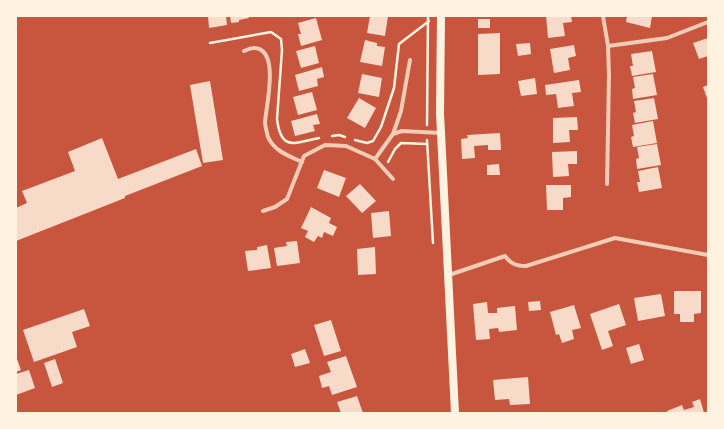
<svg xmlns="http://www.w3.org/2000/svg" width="724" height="429" viewBox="0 0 724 429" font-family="'Roboto Condensed',sans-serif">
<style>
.building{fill:#f7dbc8}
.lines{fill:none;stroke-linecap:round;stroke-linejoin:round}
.path{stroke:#fff3e0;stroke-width:2.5}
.minor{stroke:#f1ccb7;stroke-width:4}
.secondary{stroke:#fff3e0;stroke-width:8}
</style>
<rect width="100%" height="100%" fill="#c8553d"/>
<g class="building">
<polygon points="208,16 226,16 227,25 209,28"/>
<polygon points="230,16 248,16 249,18 239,20 239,22 231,23"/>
<polygon points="370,16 388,16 385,36 367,33"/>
<polygon points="546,16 571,16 572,22 563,23 565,36 548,38"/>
<polygon points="627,16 652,16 650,28 626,22"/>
<polygon points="316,18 322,40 301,46 298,34 301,34 298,23"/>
<rect x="478" y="19" width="12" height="9"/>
<polygon points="500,33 500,74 478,75 478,34"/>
<polygon points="708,38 708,56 699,59 693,43"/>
<polygon points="365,40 377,43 377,46 385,47 382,66 360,62"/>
<polygon points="530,43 531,54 518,56 516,44"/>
<polygon points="574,45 576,56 568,58 570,70 554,73 550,49"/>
<polygon points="315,46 319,63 301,68 296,51"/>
<polygon points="652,51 656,72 632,76 630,66 633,66 631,54"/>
<polygon points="322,67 324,77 317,79 318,86 299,91 295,75"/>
<polygon points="362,74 382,78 379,97 358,93"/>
<polygon points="653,74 657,95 633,99 632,89 635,88 633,77"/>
<polygon points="535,78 537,94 521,96 518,81"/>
<polygon points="579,80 581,92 572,93 574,106 558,108 556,94 546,95 545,85"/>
<polygon points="210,81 223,160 203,163 190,85"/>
<polygon points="708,85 708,101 703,87"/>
<polygon points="312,92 317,110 298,115 293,97"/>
<polygon points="359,98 376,108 365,128 347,118"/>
<polygon points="654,98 658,119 635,123 633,113 636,112 634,101"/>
<polygon points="317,114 320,124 313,125 315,131 295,136 291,121"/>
<polygon points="577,117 578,130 569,130 570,142 553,143 553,118"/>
<polygon points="653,121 657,143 633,147 631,137 634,136 632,125"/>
<polygon points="500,133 501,150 488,150 488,145 474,146 475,158 462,159 461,139 468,138 467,135"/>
<polygon points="102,138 118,179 196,149 202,166 125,196 125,198 16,241 16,208 27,203 22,191 75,171 68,152"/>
<polygon points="657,144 661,165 637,169 636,159 639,158 637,147"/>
<polygon points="577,151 577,164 568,164 569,176 553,177 552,152"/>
<polygon points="499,164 500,175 487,175 487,165"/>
<polygon points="658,167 662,188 639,192 637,182 640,182 638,171"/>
<polygon points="324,170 346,178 339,197 317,188"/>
<polygon points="360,184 376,201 362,213 346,196"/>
<polygon points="546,185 571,185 571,197 563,198 563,210 547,210"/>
<polygon points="311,207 331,218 329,223 337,227 333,236 324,232 322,238 318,236 314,242 305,237 308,231 301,228"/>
<polygon points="389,211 391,236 373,238 371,213"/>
<polygon points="297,241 300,263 277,266 274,248 287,246 286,242"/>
<polygon points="267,245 271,268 248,271 245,251 257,250 257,247"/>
<polygon points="375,247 376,274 358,275 357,249"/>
<polygon points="674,291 701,291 701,313 694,314 694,322 680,322 680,314 674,314"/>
<polygon points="661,294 665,316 638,321 634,298"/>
<polygon points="540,301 541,310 529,311 528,302"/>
<polygon points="487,302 488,313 497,313 497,308 515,306 517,330 499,332 498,328 489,329 490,339 476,340 473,304"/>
<polygon points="619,304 626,325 608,331 613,346 602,350 590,314"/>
<polygon points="574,305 581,328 572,330 574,339 562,343 559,334 556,335 550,312"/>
<polygon points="84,309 90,326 72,332 77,347 34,362 23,330"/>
<polygon points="331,320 341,351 324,356 314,325"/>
<polygon points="639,344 644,360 631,364 626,348"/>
<polygon points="305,349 310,363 295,367 291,354"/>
<polygon points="16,356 21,370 16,372"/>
<polygon points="346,356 357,387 332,395 329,386 322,388 319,376 331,372 327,362"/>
<polygon points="55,359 63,383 52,387 44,363"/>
<polygon points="29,370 35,388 16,395 16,374"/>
<polygon points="528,377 530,404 510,405 509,399 495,400 493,380"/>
<polygon points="357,396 363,413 341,413 337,402"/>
<polygon points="700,399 704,413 668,413 667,411 682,405 684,410 694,407 692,402"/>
</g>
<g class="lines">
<g class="path">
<path d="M 210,43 L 271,32 L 281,39 L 282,50 L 277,119 C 281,153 296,142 319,138"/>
<polyline points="427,125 428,16"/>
<polyline points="332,136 339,135 345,137"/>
<polyline points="355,140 367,143 373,141 381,127 394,88 399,44 429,21"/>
<polyline points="427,140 433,243"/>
<polyline points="388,162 395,149 401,143 427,144"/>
</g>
<g class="minor">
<polyline points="603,16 608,46 609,75 607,184"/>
<polyline points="608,46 667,38 708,22"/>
<path d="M 244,51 C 247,50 250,48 253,48 C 281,47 266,106 265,122 C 265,126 267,133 268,137 C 274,151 289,156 302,162"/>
<polyline points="393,134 401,111 410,60"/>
<polyline points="375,159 393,134 402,131 441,133"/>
<polyline points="263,211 275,207 287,199 304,156 325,145 346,146 375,159 393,179"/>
<path d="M 449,275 L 505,256 C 511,264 516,266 526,266 L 615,238 L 708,255"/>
</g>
<polyline class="secondary" points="441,16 440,113 455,413"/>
</g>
<rect width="724" height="429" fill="none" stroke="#fff3e0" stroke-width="34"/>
</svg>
